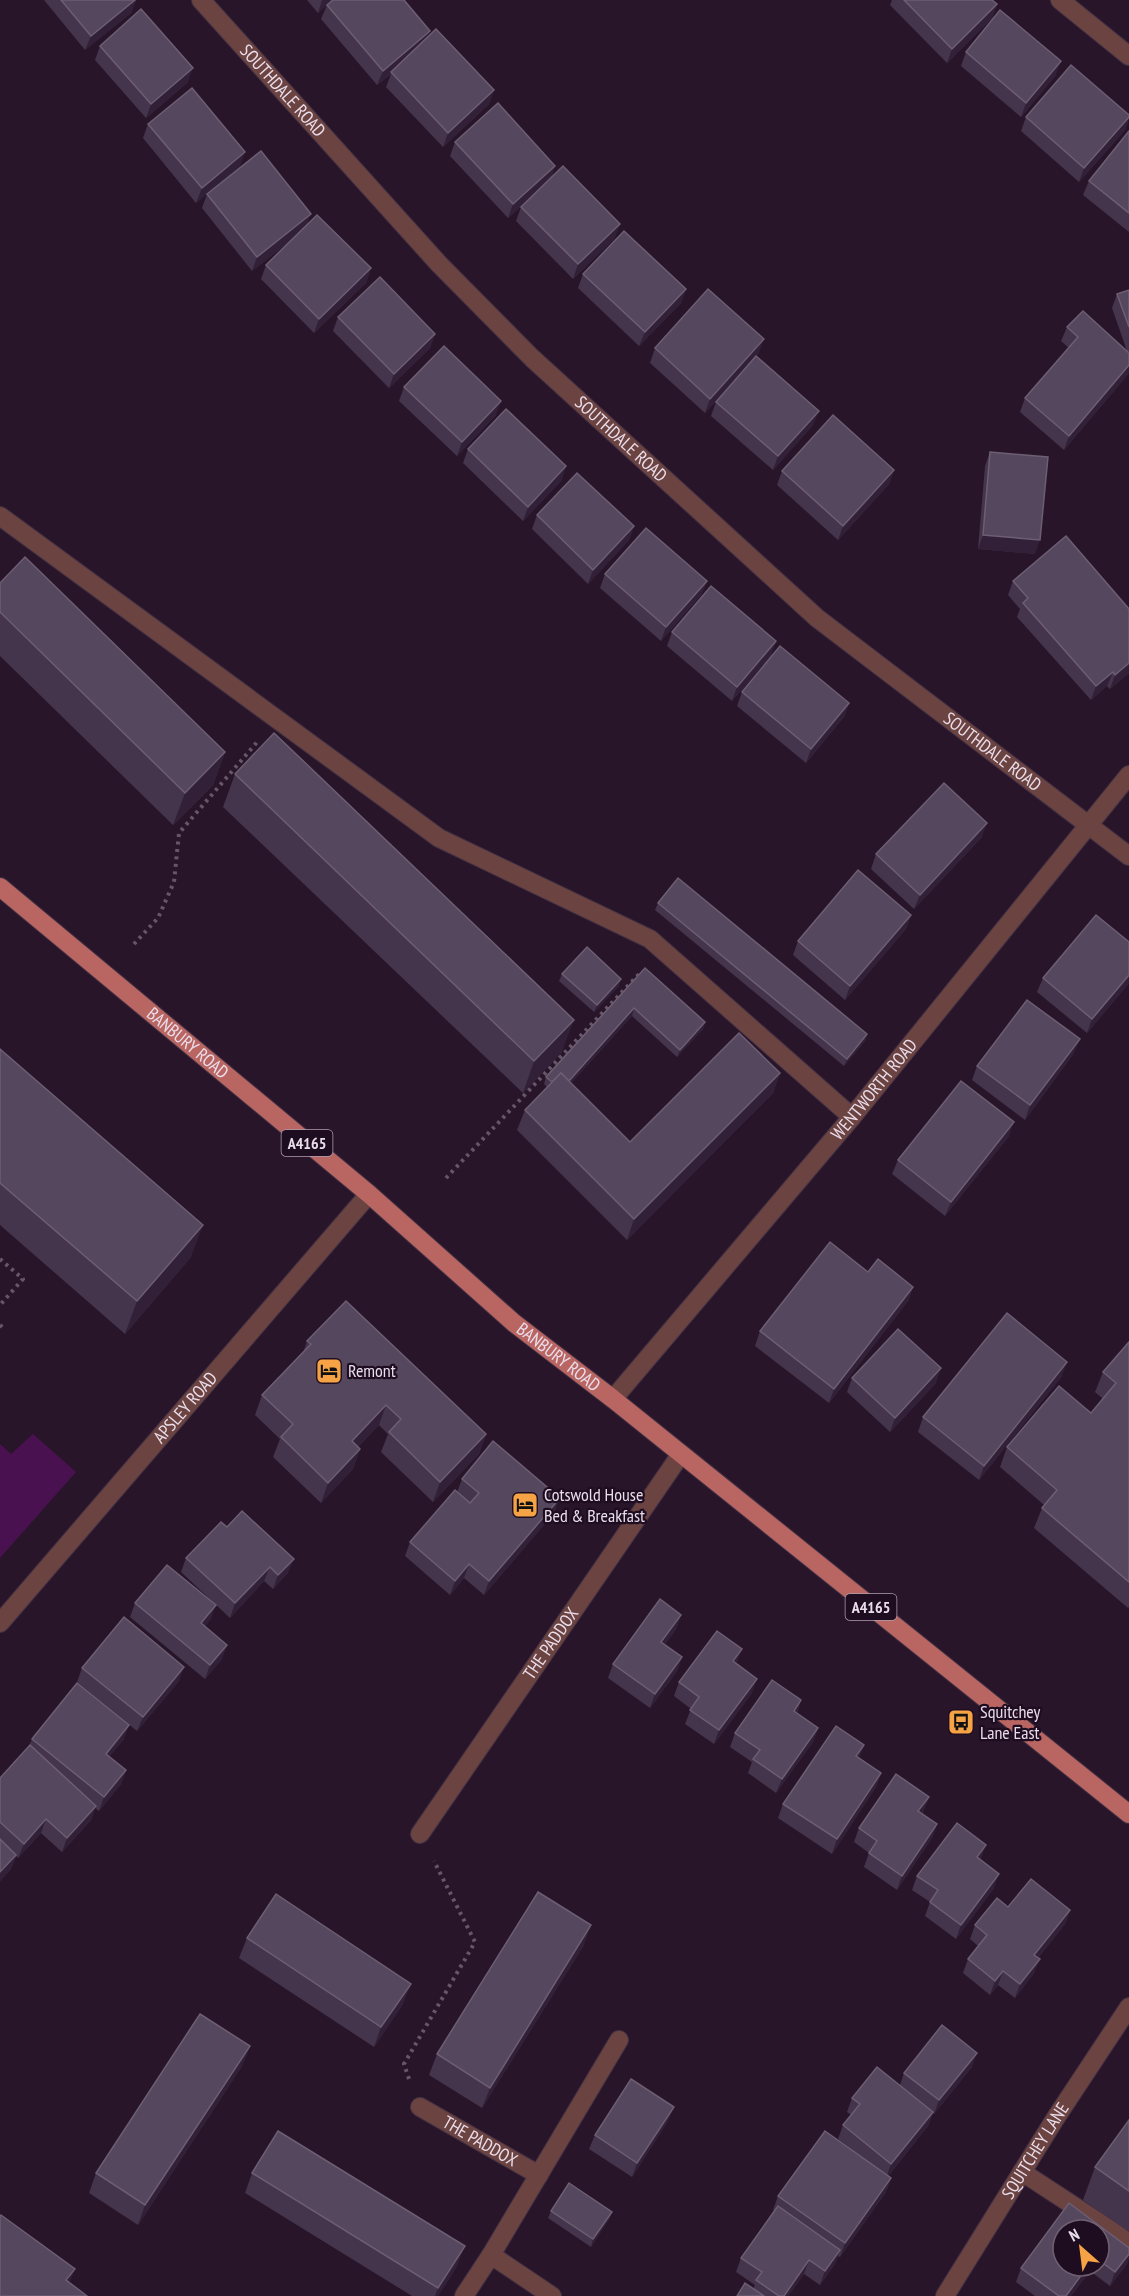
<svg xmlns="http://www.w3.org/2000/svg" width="1129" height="2296" viewBox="0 0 1129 2296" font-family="'PT Sans Narrow',sans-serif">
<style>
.green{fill:#49114f}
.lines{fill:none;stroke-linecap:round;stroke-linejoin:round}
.minor-casing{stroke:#433144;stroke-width:20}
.major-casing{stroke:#433144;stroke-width:20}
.path{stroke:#675668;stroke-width:4;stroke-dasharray:3 4.5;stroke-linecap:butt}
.minor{stroke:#6b4341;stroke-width:18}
.major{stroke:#b96663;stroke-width:18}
.wall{fill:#44354c;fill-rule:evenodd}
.shaded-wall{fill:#312037}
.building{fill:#55475d;stroke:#6d5e73;stroke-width:1.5}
.labels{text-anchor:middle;stroke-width:4.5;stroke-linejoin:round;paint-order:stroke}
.shield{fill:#1e0c20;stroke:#ad9eae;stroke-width:1.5}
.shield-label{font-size:16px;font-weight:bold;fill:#eaddeb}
.street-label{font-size:18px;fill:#eaddeb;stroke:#1e0c20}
.poi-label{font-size:18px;fill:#eaddeb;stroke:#1e0c20;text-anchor:start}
</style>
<rect width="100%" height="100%" fill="#281529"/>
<polygon class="green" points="33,1434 76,1472 0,1558 0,1444 11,1454"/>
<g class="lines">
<defs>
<g id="minor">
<path id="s1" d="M 201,0 L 439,264 L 532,358 L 817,618 L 1129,856"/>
<polyline points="1060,0 1129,56"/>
<polyline points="0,516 439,838 650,939 852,1117"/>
<path id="s2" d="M 613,1399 L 852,1117 L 1129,775"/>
<path id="s3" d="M 0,1623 L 369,1194"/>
<path id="s4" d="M 420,1834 L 681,1454"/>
<path id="s5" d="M 420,2107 L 539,2175"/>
<polyline points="1022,2172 1129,2242"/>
<polyline points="491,2255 552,2296"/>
<polyline points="464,2296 491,2255 619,2040"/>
<path id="s6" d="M 945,2296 L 1055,2119 L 1129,2007"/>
</g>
<g id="major">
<path id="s7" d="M 0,887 L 369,1194 L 514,1323 L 613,1399 L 1129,1814"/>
</g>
</defs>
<use href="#minor" class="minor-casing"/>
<use href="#major" class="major-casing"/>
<g class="path">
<polyline points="134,944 158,918 174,882 179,833 258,741"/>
<polyline points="446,1178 641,972"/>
<polyline points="0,1259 23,1279 0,1305"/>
<polyline points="0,1325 5,1330"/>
<polyline points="409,2079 404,2064 475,1942 434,1861"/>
</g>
<use href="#minor" class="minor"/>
<use href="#major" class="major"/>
</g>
<g class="wall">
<polygon points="44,0 136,0 131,13 85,50"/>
<polygon points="307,0 404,0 427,38 494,90 489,104 443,147 386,87 391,74 377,85 321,19 327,5 318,13"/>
<polygon points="892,0 992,0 997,4 992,18 947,63 890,5"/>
<polygon points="100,46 188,82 146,118 95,60"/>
<polygon points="966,52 1056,75 1021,117 961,66"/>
<polygon points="1129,115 1129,118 1125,130 1079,182 1021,131 1026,117"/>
<polygon points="148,124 240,166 196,203 143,138"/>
<polygon points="1129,131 1129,232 1083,195 1089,181"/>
<polygon points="455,142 555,166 551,178 615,238 573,279 516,221 521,207 536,193 508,218 450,156"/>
<polygon points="207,194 307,225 371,268 366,283 314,333 261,279 266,265 294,238 252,271 202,208"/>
<polygon points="583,274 686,289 681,303 639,346 578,288"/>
<polygon points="1129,290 1129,373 1064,450 1020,412 1025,398 1069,348 1061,341 1067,327 1127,351 1112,308 1117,294"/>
<polygon points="338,317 435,334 430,348 389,388 333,331"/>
<polygon points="655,348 759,353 705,413 650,363"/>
<polygon points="404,387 496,415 457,456 399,401"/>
<polygon points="716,402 813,425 773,470 711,416"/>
<polygon points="468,449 566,466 561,481 523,521 463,463"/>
<polygon points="990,452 1035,554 978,549 985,466"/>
<polygon points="894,470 889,484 838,540 777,485 782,471"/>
<polygon points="537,515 634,526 629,540 588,584 532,529"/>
<polygon points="605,574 707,581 701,595 661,641 600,588"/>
<polygon points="1013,581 1129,609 1129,673 1110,689 1107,686 1091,700 1017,617 1020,609 1008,595"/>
<polygon points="0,583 225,752 213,785 173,825 0,656"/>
<polygon points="672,632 776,641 771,655 732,701 667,646"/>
<polygon points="742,692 849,703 844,717 806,763 737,706"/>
<polygon points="235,774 562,1052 523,1093 223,807"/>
<polygon points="982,837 914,909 871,869 876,854"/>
<polygon points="658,903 867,1034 865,1041 844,1066 655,910"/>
<polygon points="911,915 906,929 845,1000 793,955 798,941"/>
<polygon points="1129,942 1129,983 1087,1033 1037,992 1043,978"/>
<polygon points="645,968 705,1022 703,1029 677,1057 632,1016 571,1083 630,1142 780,1073 773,1093 627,1240 517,1130 525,1110 547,1087 544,1084 546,1077"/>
<polygon points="562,974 619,986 594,1012 559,981"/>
<polygon points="0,1049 191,1257 125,1334 0,1225"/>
<polygon points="1074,1053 1025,1120 972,1080 977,1066"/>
<polygon points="1009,1136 945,1216 892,1174 898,1160"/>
<polygon points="868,1272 913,1287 908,1301 829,1403 755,1346 760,1331"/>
<polygon points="307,1341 486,1434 479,1454 433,1502 381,1452 388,1434 379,1425 358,1447 360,1449 353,1469 321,1503 273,1457 280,1439 255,1415 262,1395 303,1353"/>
<polygon points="1129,1342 1129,1607 1128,1608 1034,1528 1042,1508 1044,1505 1000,1467 1007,1447 1091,1413 1103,1399 1095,1392 1103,1372"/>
<polygon points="1062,1376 979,1480 918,1432 923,1417"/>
<polygon points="852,1378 936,1383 890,1432 847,1392"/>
<polygon points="462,1479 555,1512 484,1595 464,1578 450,1595 405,1556 410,1542 457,1492"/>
<polygon points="227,1527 288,1573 273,1589 264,1581 230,1618 181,1572 186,1558"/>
<polygon points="135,1603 211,1619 205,1626 222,1659 205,1679 130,1617"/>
<polygon points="681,1615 676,1629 665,1644 682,1657 677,1671 650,1708 608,1678 613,1664"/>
<polygon points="737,1664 752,1693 714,1744 685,1724 691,1709 674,1696 679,1682"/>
<polygon points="82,1668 179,1681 137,1731 77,1682"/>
<polygon points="801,1700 797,1713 818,1728 813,1742 776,1793 748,1773 752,1762 730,1747 735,1733"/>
<polygon points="32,1739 124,1739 109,1757 126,1770 121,1784 99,1811 95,1808 91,1820 62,1852 41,1833 18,1858 16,1856 11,1869 0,1881 0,1778 29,1746"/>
<polygon points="864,1745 859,1758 881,1773 876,1787 832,1854 778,1818 783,1804"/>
<polygon points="929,1797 922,1814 937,1824 932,1838 897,1890 864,1867 869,1853 854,1842 859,1828"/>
<polygon points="981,1859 980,1860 994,1888 956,1939 925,1916 930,1902 912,1890 917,1876"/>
<polygon points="1008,1907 1070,1910 1065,1924 1038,1958 1034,1973 1015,1998 998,1985 990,1995 963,1973 968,1959 978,1946 970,1939 975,1925"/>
<polygon points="247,1938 403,2004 374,2047 239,1958"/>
<polygon points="584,1945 482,2108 429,2075 437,2054"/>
<polygon points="250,2046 242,2066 138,2225 89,2193 96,2173"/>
<polygon points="972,2067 934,2114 933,2113 928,2126 888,2176 891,2178 886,2192 840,2257 838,2256 835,2264 820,2285 804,2274 788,2296 737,2296 753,2289 755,2285 736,2272 741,2258 774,2210 773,2210 778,2196 851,2149 838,2139 843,2125 851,2115 847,2112 852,2098 900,2085 904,2073"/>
<polygon points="1129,2120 1129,2232 1083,2200 1095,2167"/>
<polygon points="668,2121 632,2177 589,2149 595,2135"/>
<polygon points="252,2173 457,2266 438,2296 412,2296 245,2193"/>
<path d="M 1069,2203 L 1129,2254 L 1129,2258 L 1127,2264 L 1110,2286 L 1090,2271 L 1071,2296 L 1035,2296 L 1016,2282 L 1021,2268 ZM 1099,2230 L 1099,2266 L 1063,2266 Z"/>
<polygon points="551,2211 612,2212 609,2219 591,2247 548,2218"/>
</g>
<g class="shaded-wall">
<polygon points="135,0 136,0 131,13 85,50 91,36"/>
<polygon points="322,0 333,0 318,13"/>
<polygon points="997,4 992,18 947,63 952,49"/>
<polygon points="430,31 425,45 377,85 383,71"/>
<polygon points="1061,61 1056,75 1021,117 1026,103"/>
<polygon points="193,68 188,82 146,118 151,104"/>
<polygon points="494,90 489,104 443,147 448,133"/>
<polygon points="1129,117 1125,130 1079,182 1084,168"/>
<polygon points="245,152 240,166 196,203 202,188"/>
<polygon points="555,166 550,180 508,218 513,204"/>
<polygon points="311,214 306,228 252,271 257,257"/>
<polygon points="620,224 615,238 573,279 578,264"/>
<polygon points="371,268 366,283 314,333 319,319"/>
<polygon points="686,289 681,303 639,346 645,332"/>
<polygon points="435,334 430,348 389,388 394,374"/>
<polygon points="764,339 759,353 705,413 710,399"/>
<polygon points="1129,365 1129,373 1064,450 1069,436"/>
<polygon points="501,401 496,415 457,456 462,442"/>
<polygon points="819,411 813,425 773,470 778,456"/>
<polygon points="566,466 561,481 523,521 528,507"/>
<polygon points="894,470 889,484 838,540 843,526"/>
<polygon points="634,526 629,540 588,584 593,570"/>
<polygon points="983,535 1040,540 1035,554 978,549"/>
<polygon points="707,581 701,595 661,641 666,627"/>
<polygon points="776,641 771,655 732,701 737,687"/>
<polygon points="1129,663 1129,673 1110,689 1115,675"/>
<polygon points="1113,672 1107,686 1091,700 1096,686"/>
<polygon points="849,703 844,717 806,763 811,749"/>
<polygon points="225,752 213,785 173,825 185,793"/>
<polygon points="987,823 982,837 914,909 920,895"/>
<polygon points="911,915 906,929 845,1000 850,986"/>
<polygon points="1129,975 1129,983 1087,1033 1092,1019"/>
<polygon points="621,979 619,986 594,1012 597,1005"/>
<polygon points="634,1008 632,1016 558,1097 561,1090"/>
<polygon points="574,1020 562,1052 523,1093 534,1061"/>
<polygon points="705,1022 703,1029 677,1057 680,1050"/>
<polygon points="867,1034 865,1041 844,1066 847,1059"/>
<polygon points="1080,1039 1074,1053 1025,1120 1030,1105"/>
<polygon points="780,1073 773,1093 627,1240 634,1219"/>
<polygon points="1014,1122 1009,1136 945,1216 951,1202"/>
<polygon points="203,1225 191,1257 125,1334 137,1301"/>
<polygon points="913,1287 908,1301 829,1403 834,1389"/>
<polygon points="1067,1362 1062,1376 979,1480 984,1466"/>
<polygon points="941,1368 936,1383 890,1432 895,1418"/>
<polygon points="386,1405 379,1425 344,1461 352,1441"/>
<polygon points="486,1434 479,1454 433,1502 440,1482"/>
<polygon points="360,1449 353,1469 321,1503 328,1483"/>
<polygon points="560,1498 555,1512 484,1595 489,1581"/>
<polygon points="294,1559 288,1573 273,1589 278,1575"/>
<polygon points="469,1564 464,1578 450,1595 455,1581"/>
<polygon points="270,1567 264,1581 230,1618 235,1603"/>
<polygon points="216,1605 211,1619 196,1637 201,1623"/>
<polygon points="681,1615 676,1629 656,1656 661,1642"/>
<polygon points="227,1645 222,1659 205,1679 210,1665"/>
<polygon points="742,1649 737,1663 733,1661"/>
<polygon points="682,1657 677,1671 650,1708 655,1694"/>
<polygon points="184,1667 179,1681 137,1731 143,1717"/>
<polygon points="757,1679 752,1693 714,1744 719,1730"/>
<polygon points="801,1700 796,1714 794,1711"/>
<polygon points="129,1725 124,1739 100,1768 106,1754"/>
<polygon points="818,1728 813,1742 776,1793 782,1779"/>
<polygon points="864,1745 859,1759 856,1756"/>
<polygon points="126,1770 121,1784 99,1811 104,1797"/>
<polygon points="881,1773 876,1787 832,1854 837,1839"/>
<polygon points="929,1797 923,1811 913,1825 918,1811"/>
<polygon points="96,1806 91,1820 62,1852 67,1838"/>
<polygon points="46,1819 41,1833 18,1858 24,1844"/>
<polygon points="937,1824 932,1838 897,1890 902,1876"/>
<polygon points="986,1845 981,1859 972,1872 977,1857"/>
<polygon points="16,1855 11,1869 0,1881 0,1872"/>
<polygon points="999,1874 994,1888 956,1939 961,1925"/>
<polygon points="1070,1910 1065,1924 1029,1969 1034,1955"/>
<polygon points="591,1925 584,1945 482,2108 490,2088"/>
<polygon points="1040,1959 1034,1973 1015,1998 1020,1984"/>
<polygon points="1003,1971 998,1985 990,1995 995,1981"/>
<polygon points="411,1984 403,2004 374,2047 381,2027"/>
<polygon points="250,2046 242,2066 138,2225 145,2205"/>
<polygon points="977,2053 972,2067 934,2114 939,2100"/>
<polygon points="674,2107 668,2121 632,2177 637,2163"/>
<polygon points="933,2112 928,2126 886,2178 891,2164"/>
<polygon points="891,2178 886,2192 840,2257 845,2243"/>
<polygon points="612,2212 609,2219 591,2247 593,2239"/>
<polygon points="465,2246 457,2266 438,2296 435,2296 438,2288"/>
<polygon points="840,2250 835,2264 820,2285 825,2271"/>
<polygon points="1129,2254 1129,2258 1127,2264 1110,2286 1115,2272"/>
<polygon points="809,2260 804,2274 788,2296 784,2296"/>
<polygon points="1088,2266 1092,2266 1090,2271 1071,2296 1066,2296"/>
<polygon points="75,2269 67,2289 66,2280"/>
</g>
<g class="building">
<polygon points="61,0 135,0 91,36"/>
<polygon points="333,0 404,0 430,31 383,71 327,5"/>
<polygon points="904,0 992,0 997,4 952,49"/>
<polygon points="141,9 193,68 151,104 100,46"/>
<polygon points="1000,10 1061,61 1026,103 966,52"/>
<polygon points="436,29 494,90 448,133 391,72"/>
<polygon points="1071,65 1129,115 1129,117 1084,168 1026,117"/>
<polygon points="192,88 245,152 202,188 148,124"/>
<polygon points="498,103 555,166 513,204 455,142"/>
<polygon points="1129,131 1129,213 1089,181"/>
<polygon points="261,151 311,214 257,257 207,194"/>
<polygon points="563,166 620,224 578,264 521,207"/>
<polygon points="317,215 371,268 319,319 266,265"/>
<polygon points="624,231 686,289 645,332 583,274"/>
<polygon points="380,277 435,334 394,374 338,317"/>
<polygon points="708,289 764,339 710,399 655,348"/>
<polygon points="1129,290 1129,327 1117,294"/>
<polygon points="1083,311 1129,353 1129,365 1069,436 1025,398 1078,337 1067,327"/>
<polygon points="444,346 501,401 462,442 404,387"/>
<polygon points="756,356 819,411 778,456 716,402"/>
<polygon points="506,409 566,466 528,507 468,449"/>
<polygon points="833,415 894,470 843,526 782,471"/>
<polygon points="990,452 1048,457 1040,540 983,535"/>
<polygon points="577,473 634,526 593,570 537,515"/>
<polygon points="646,528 707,581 666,627 605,574"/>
<polygon points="1066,536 1129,609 1129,663 1115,675 1113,672 1096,686 1023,603 1028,598 1013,581"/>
<polygon points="25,557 225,752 185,793 0,612 0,583"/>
<polygon points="711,586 776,641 737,687 672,632"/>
<polygon points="780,646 849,703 811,749 742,692"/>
<polygon points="274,733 574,1020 534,1061 235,774"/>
<polygon points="944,783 987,823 920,895 876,854"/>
<polygon points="858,870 911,915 850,986 798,941"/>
<polygon points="678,878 867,1034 847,1059 658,903"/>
<polygon points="1096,915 1129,942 1129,975 1092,1019 1043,978"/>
<polygon points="587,947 621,979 597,1005 562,974"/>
<polygon points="645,968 705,1022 680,1050 634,1008 569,1081 561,1073 552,1082 546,1077"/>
<polygon points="1027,1000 1080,1039 1030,1105 977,1066"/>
<polygon points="739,1033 780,1073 634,1219 525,1110 561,1073 630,1142"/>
<polygon points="0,1049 203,1225 137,1301 0,1183"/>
<polygon points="961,1081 1014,1122 951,1202 898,1160"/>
<polygon points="830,1242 868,1272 878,1259 913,1287 834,1389 760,1331"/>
<polygon points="346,1301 486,1434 440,1482 389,1432 401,1419 386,1405 352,1441 360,1449 328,1483 281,1437 293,1424 262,1395 311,1344 307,1341"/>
<polygon points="1007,1313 1067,1362 984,1466 923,1417"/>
<polygon points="898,1329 941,1368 895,1418 852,1378"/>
<polygon points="1129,1342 1129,1582 1042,1508 1057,1490 1007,1447 1059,1386 1091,1413 1116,1383 1103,1372"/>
<polygon points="493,1441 560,1498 489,1581 469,1564 455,1581 410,1542 455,1490 470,1503 479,1493 462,1479"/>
<polygon points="242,1511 294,1559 278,1575 270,1567 235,1603 186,1558 221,1522 227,1527"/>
<polygon points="167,1565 216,1605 201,1623 227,1645 210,1665 135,1603"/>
<polygon points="660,1599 681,1615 661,1642 682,1657 655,1694 613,1664"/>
<polygon points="124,1617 184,1667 143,1717 82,1668"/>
<polygon points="717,1631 742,1649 733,1661 757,1679 719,1730 690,1710 699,1697 679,1682"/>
<polygon points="772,1680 801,1700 794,1711 818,1728 782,1779 753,1759 760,1750 735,1733"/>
<polygon points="77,1683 129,1725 106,1754 126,1770 104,1797 32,1739"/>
<polygon points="836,1726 864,1745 856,1756 881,1773 837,1839 783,1804"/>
<polygon points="30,1745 96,1806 67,1838 46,1819 24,1844 0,1822 0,1778"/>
<polygon points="896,1774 929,1797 918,1811 937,1824 902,1876 869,1853 877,1841 859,1828"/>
<polygon points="957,1823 986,1845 977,1857 999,1874 961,1925 930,1902 938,1890 917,1876"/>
<polygon points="0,1839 16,1855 0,1872"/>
<polygon points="1031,1879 1070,1910 1034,1955 1040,1959 1020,1984 1003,1971 995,1981 968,1959 987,1935 975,1925 997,1898 1008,1907"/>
<polygon points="538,1892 591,1925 490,2088 437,2054"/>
<polygon points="276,1894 411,1984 381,2027 247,1938"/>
<polygon points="200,2014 250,2046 145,2205 96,2173"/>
<polygon points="942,2025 977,2053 939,2100 904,2073"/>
<polygon points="877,2067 933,2112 891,2164 843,2125 860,2104 852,2098"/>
<polygon points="631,2079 674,2107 637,2163 595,2135"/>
<polygon points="1129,2120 1129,2191 1095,2167"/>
<polygon points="278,2131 465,2246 438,2288 252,2173"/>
<polygon points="825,2131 891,2178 845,2243 778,2196"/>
<polygon points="569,2183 612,2212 593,2239 551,2211"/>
<polygon points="1069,2203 1129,2248 1129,2254 1115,2272 1099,2260 1099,2230 1063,2230 1063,2266 1088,2266 1066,2296 1059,2296 1021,2268"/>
<polygon points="778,2206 840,2250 825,2271 809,2260 784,2296 779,2296 756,2280 762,2272 741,2258"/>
<polygon points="1,2215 75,2269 66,2280 87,2296 0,2296 0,2216"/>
<polygon points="745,2283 764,2296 737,2296"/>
</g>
<defs>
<symbol id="hotel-square" viewBox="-11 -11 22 22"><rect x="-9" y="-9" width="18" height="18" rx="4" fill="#f5a345" stroke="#1e0c20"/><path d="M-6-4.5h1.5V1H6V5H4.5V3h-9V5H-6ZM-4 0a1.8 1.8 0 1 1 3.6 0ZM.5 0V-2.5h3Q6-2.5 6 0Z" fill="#111"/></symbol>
<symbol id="bus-square" viewBox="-11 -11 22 22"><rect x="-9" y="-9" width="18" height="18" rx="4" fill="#f5a345" stroke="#1e0c20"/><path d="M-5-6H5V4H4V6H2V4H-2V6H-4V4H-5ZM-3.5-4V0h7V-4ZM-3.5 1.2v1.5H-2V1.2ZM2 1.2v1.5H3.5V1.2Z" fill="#111"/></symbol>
</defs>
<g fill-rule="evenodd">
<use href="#hotel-square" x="314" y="1356" width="30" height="30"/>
<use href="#hotel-square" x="510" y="1490" width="30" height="30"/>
<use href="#bus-square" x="946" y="1707" width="30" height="30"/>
</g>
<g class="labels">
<g class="shield">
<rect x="281.5" y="1130" width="51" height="26" rx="4.5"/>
<rect x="845.5" y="1594" width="51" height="26" rx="4.5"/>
</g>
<g class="shield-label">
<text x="307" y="1149">A4165</text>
<text x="871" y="1613">A4165</text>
</g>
<g class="street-label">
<text dy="6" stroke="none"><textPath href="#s1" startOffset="122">SOUTHDALE ROAD</textPath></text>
<text dy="6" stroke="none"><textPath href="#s1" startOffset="608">SOUTHDALE ROAD</textPath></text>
<text dy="6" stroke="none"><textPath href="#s1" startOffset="1094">SOUTHDALE ROAD</textPath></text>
<text dy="6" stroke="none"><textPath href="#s7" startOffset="244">BANBURY ROAD</textPath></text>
<text dy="6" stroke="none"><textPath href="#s2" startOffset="405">WENTWORTH ROAD</textPath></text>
<text dy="6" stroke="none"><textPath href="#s7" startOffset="730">BANBURY ROAD</textPath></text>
<text dy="6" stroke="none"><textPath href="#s3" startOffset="284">APSLEY ROAD</textPath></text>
<text dy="6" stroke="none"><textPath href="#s4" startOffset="231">THE PADDOX</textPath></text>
<text dy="6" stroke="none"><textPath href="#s5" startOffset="69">THE PADDOX</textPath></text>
<text dy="6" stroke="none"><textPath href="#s6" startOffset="171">SQUITCHEY LANE</textPath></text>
</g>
<g class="poi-label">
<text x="348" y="1377">Remont</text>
<text x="544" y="1501">Cotswold House<tspan x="544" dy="21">Bed &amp; Breakfast</tspan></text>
<text x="980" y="1718">Squitchey<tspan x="980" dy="21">Lane East</tspan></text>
</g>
</g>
<g transform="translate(1081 2248) rotate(332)"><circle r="28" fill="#1e0c20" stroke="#706071" stroke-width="1.5"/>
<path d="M0-4.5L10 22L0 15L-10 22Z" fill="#f5a345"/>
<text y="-9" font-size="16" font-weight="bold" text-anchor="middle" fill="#eaddeb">N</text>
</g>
</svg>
